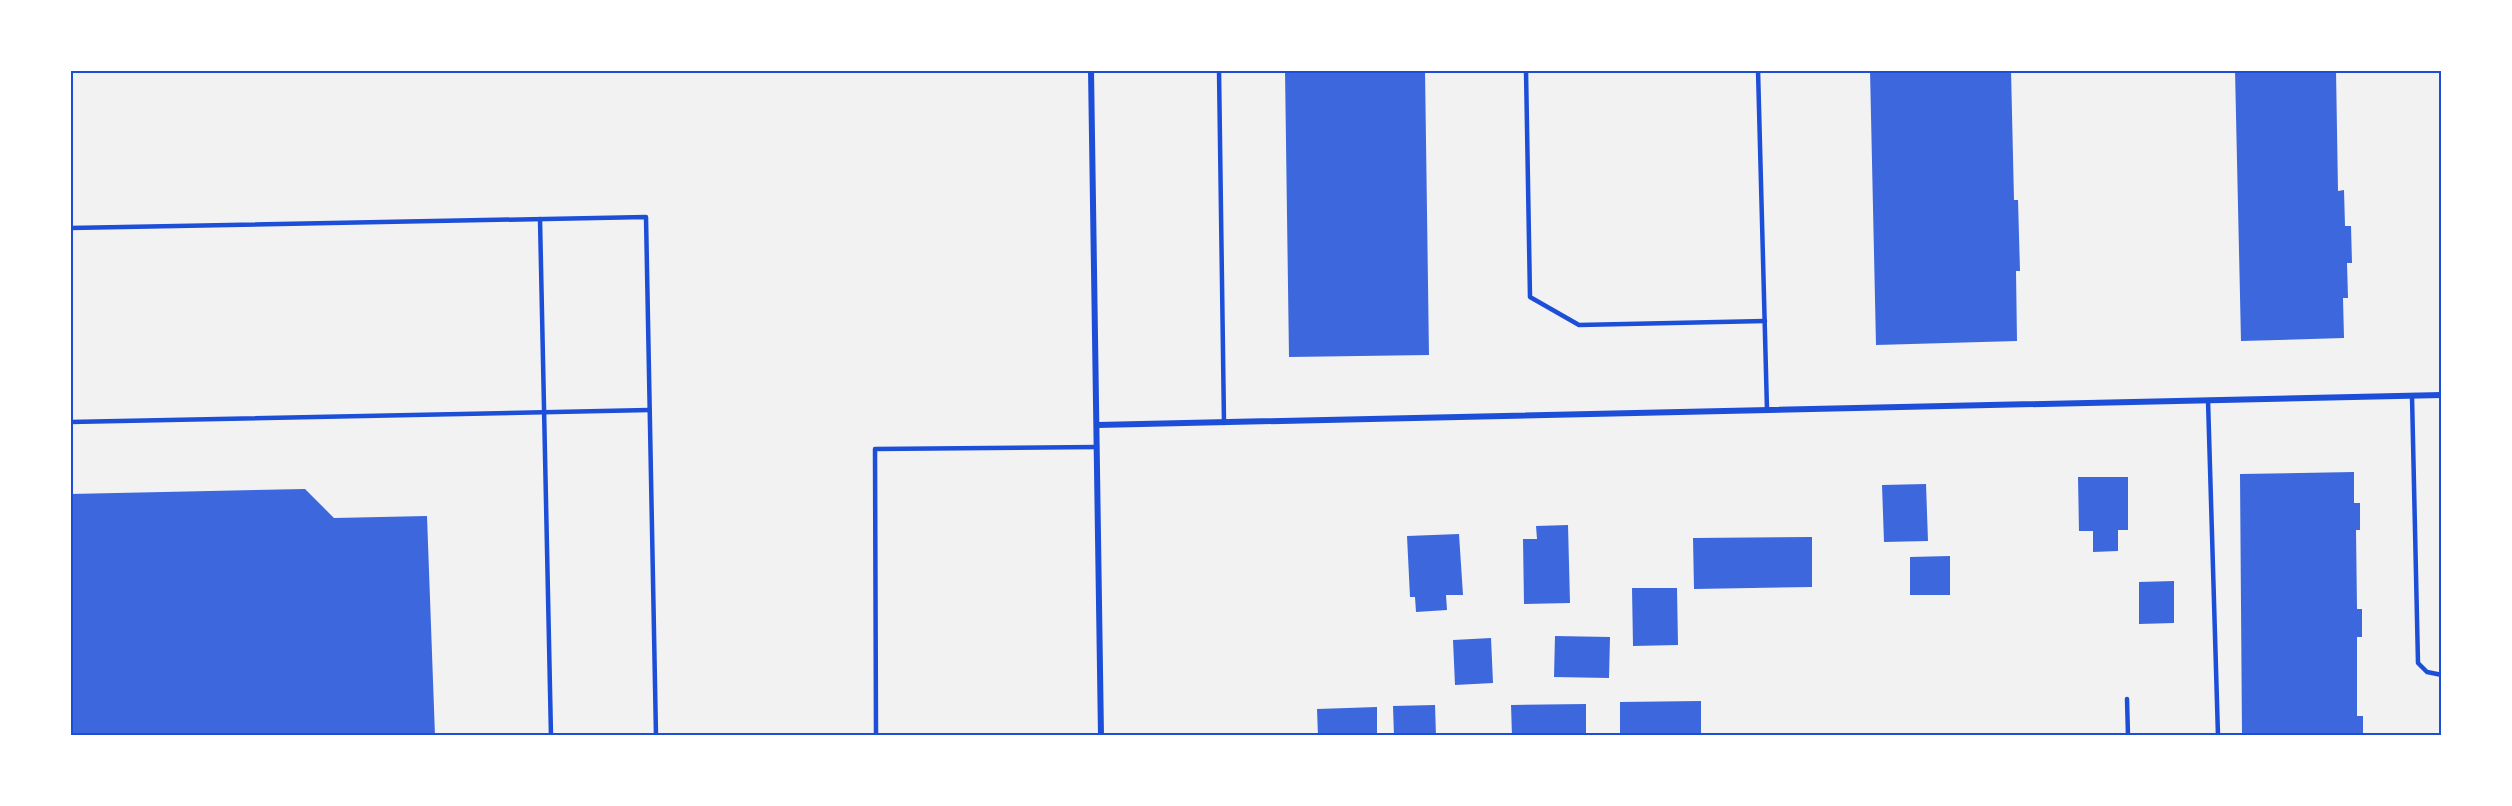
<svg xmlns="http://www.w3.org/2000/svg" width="2512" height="806" viewBox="0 0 2512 806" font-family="'Asap Condensed',sans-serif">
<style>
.building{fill:#3d67dc}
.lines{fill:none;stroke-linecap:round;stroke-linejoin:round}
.service{stroke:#1d4ed8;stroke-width:4.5}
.minor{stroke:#1d4ed8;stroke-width:6}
.neatline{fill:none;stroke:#1d4ed8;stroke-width:2}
</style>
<rect width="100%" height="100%" fill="#f2f2f2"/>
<g class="building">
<polygon points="1285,70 1425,70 1429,355 1289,357"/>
<polygon points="1870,70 2011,70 2014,200 2018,200 2020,271 2016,271 2017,341 1876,345"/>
<polygon points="2235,70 2336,70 2338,191 2344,190 2345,226 2351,226 2352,263 2347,263 2348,298 2343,298 2344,338 2241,341"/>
<polygon points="2354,472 2354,503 2360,503 2360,530 2356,530 2357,609 2362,609 2362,637 2357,637 2357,716 2363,716 2363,736 2242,736 2240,474"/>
<polygon points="2078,477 2128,477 2128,530 2118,530 2118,551 2093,552 2093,531 2079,531"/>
<polygon points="1926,484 1928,541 1884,542 1882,485"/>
<polygon points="305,489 334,518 427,516 435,736 70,736 70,494"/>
<polygon points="1568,525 1570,603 1524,604 1523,539 1537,539 1536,526"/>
<polygon points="1459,534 1463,595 1446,595 1447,610 1416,612 1415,597 1410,597 1407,536"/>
<polygon points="1812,537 1812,587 1694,589 1693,538"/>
<polygon points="1950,556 1950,595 1910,595 1910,557"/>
<polygon points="2174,581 2174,623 2139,624 2139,582"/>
<polygon points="1632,588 1677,588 1678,645 1633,646"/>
<polygon points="1555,636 1610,637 1609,678 1554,677"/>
<polygon points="1491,638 1493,683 1455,685 1453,640"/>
<polygon points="1701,701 1701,736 1620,736 1620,702"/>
<polygon points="1586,704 1586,736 1512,736 1511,705"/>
<polygon points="1435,705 1436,736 1394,736 1393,706"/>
<polygon points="1377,707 1377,736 1318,736 1317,709"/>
</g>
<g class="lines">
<g class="service">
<polyline points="1219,70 1224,423"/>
<polyline points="1526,70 1530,297 1579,325 1765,321"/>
<polyline points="1758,70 1767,410"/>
<polyline points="540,219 551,736"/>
<polyline points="70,228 646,217 656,736"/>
<polyline points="2412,396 2418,663 2427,672 2442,675"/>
<polyline points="2208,400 2218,736"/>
<polyline points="70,422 649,410"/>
<polyline points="2127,699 2128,736"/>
<polyline points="876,736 875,449 1097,447"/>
</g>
<g class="minor">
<polyline points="1091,70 1101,736"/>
<polyline points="1097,425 2442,395"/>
</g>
</g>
<rect width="2512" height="806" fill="none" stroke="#ffffff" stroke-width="144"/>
<rect x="72" y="72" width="2368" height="662" class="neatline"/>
</svg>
